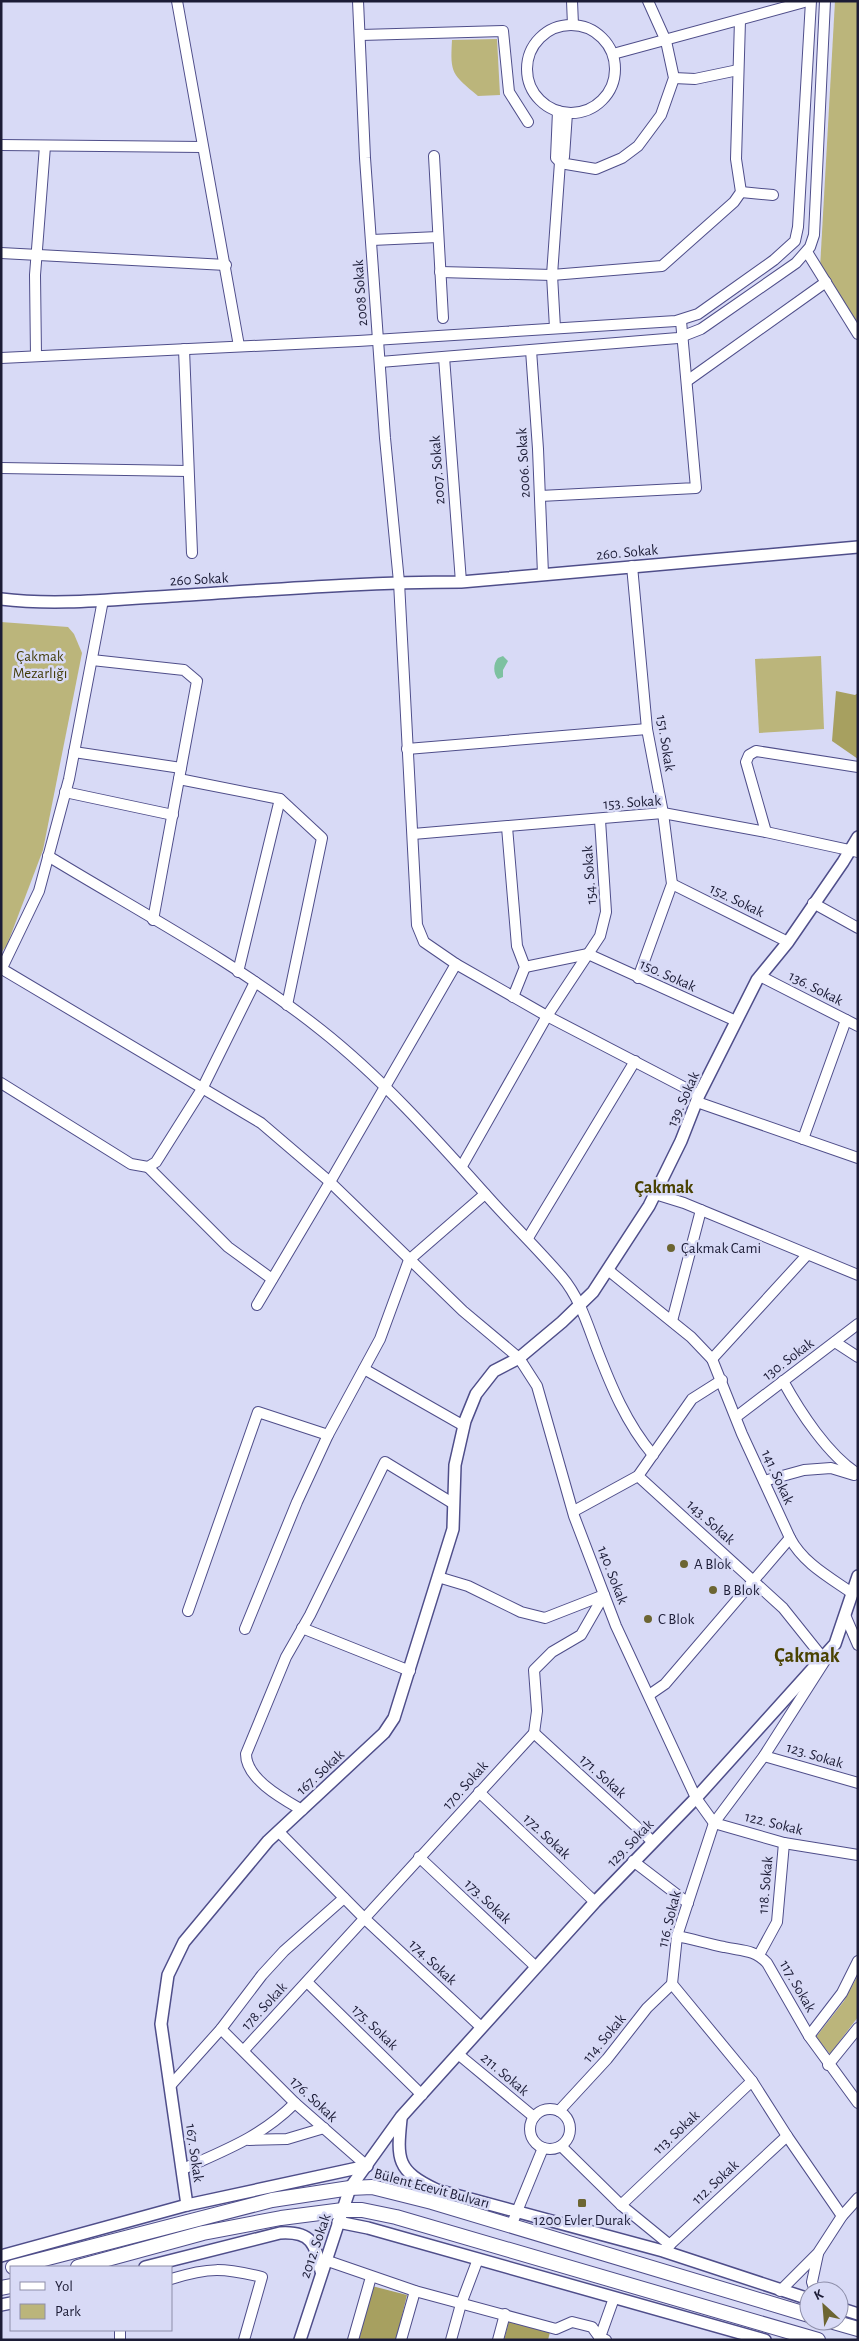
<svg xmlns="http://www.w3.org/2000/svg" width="859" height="2341" viewBox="0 0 859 2341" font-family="'Alegreya Sans',sans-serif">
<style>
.green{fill:#bbb57b}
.forest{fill:#a7a060}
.water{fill:#7dc1a0}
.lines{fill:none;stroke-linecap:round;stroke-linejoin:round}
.minor-casing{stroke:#4f4e8a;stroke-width:12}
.tertiary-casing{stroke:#4f4e8a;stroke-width:14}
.secondary-casing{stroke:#4f4e8a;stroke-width:16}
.minor{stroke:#fff;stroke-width:10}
.tertiary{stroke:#fff;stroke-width:11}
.secondary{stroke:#fff;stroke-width:14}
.poi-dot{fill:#6c6532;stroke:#d8daf6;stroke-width:2}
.labels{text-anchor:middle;stroke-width:5;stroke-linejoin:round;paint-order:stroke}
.street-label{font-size:15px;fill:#1c1c36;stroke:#d8daf6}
.park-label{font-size:15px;fill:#423c08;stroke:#d8daf6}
.poi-label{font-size:15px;fill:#1c1c36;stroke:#d8daf6;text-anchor:start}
.quarter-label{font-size:18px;font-weight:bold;fill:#4a4200;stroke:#d8daf6}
.district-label{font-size:20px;font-weight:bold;fill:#4a4200;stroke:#d8daf6}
</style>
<rect width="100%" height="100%" fill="#d8daf6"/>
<g class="green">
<polygon points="835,1 858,1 858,327 820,268"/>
<path d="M 497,39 L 500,95 L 478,96 C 452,74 450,74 452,40 Z"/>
<polygon points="1,622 68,627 74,634 82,653 43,850 7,945 1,953"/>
<polygon points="821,656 824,729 759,733 755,659"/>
<polygon points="858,1975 858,2017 830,2054 816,2037 844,2001"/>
</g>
<g class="forest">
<polygon points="836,691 855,695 858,693 858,759 832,741"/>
<polygon points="372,2286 407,2295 396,2340 359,2340"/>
<polygon points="509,2321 550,2332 548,2340 504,2340"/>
</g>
<path class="water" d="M 503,656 L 508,661 L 503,670 L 503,677 L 498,679 C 493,674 493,663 498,658 Z"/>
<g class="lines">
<defs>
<g id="minor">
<polyline points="177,1 239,346"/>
<polyline points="358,1 365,158 385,438 399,582 417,925 424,942 456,964 547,1016 699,1095"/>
<polyline points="572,1 573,25"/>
<circle cx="571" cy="69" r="44"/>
<polyline points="361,35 503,31 509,92 528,122"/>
<polyline points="613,54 808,1"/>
<polyline points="674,78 695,79 738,70"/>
<polyline points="558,111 556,158 560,162"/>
<polyline points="1,145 202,147"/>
<polyline points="434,156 443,318"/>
<polyline points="560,163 596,169 622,158 638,146 661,115 674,78 666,41 648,1"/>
<polyline points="741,192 773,195"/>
<polyline points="372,240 438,237"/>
<polyline points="807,252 858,334"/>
<polyline points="1,253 226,265"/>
<polyline points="440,272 552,275 662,266 734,202 741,192 736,159 740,20"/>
<polyline points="555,328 552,275 560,162 564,157 567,113"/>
<polyline points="184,349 192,553"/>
<polyline points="531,350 538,449 543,574"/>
<polyline points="36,356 35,275 45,146"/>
<polyline points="444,357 461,582"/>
<polyline points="1,358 358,341 676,321 698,314 774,260 795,241 798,227 811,1"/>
<polyline points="380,362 678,338 701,329 796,263 810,247 814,235 825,1"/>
<polyline points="687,381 826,282"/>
<polyline points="1,468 188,471"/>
<polyline points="540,496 696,488 681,321"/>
<polyline points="632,566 647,729 663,813 672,884 638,978"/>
<polyline points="92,660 184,670 197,681 153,920"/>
<polyline points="407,749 647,729"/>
<polyline points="74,752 181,768"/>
<polyline points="179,779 280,799 322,838 287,1005"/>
<polyline points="65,792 173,815"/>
<polyline points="507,827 517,946 525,967 513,997"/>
<polyline points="766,832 746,762 749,755 756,751 858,767"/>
<polyline points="413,834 663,813 766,832 858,852"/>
<path d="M 48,856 C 140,912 237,963 321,1030 C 383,1079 436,1139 488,1197 C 512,1224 538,1249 562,1277 C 579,1297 587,1323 596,1347 C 611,1386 626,1423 653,1455"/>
<polyline points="672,884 788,942"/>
<polyline points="813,903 858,928"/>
<polyline points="588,954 736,1021"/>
<polyline points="525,967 588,954"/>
<polyline points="2,969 261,1123 330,1182 463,1311 519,1358 537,1386 574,1516 616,1626 696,1798 714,1823 784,1843 858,1855"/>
<polyline points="1,970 39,891 69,779 103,600"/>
<polyline points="238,972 280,799"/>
<polyline points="760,976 858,1026"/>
<polyline points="1,1083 131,1164 148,1167 156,1162 202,1089 255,982"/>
<polyline points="697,1102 858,1158"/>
<polyline points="803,1139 846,1020"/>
<polyline points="462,1166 547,1016 600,936 606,912 600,820"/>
<polyline points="148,1167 228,1247 272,1279"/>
<polyline points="655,1194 684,1203 858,1275"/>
<polyline points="528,1238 635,1061"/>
<polyline points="608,1270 691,1337 712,1359 742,1434 790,1538 665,1684 649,1695"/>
<polyline points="257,1305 330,1182 456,964"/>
<polyline points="672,1321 701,1210"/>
<polyline points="835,1342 858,1357"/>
<polyline points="712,1359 807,1255"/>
<polyline points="364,1369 464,1426"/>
<path d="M 783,1381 C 800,1412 828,1455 858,1474"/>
<polyline points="736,1417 858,1324"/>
<polyline points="638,1476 783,1608 823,1658"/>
<polyline points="764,1481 804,1470 831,1468 854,1475"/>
<polyline points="574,1511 638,1476 692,1399 722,1380"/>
<path d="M 790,1538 C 803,1563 829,1577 852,1593"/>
<polyline points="438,1577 468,1586 521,1612 545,1618 604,1595"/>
<polyline points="188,1611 258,1412 328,1435"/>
<polyline points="845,1615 858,1645"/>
<polyline points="302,1628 410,1671"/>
<polyline points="245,1629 297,1502 328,1435 380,1339 409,1260 485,1194"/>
<polyline points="826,1659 764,1756 714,1823 677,1936 672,1984 752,2081 787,2136 842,2216"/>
<polyline points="534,1733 652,1841"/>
<polyline points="764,1756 858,1783"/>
<polyline points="479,1792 595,1902"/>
<path d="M 302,1810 C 283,1799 246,1779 246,1754 L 286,1657 L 310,1615 L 385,1462 L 454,1504"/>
<polyline points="279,1832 364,1918 481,2027"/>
<polyline points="419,1857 536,1967"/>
<polyline points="633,1861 688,1903"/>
<path d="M 677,1936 C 693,1939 708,1944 724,1947 C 741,1951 754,1949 767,1963 L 809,2036 L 858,2103"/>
<polyline points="759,1955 777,1922 784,1843"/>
<polyline points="307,1982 422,2095"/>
<polyline points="221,2029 295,2103 367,2166"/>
<polyline points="809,2036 842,1993 858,1961"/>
<polyline points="244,2050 534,1733 537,1711 534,1670 552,1652 581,1635 604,1595"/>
<polyline points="458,2054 534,2117"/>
<polyline points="828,2065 858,2028"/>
<polyline points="170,2086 221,2029 262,1975 284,1951 344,1898"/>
<circle cx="550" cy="2129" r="20"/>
<polyline points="559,2111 607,2059 647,2008 672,1984"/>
<polyline points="249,2140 287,2139 324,2128"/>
<polyline points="561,2146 621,2205 670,2245"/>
<path d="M 183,2169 C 225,2150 261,2137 295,2103"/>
<polyline points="621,2205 752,2081"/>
<polyline points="511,2226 543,2148"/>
<polyline points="663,2251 787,2136"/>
<polyline points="325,2260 415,2291 556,2329 572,2322 592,2327 600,2338 606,2340"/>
<path d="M 171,2279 C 210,2267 223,2268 262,2277 L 244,2340"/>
<polyline points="780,2291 818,2253 842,2216 858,2198"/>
<polyline points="815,2291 812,2282 818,2254"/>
<polyline points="120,2340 120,2330"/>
<polyline points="353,2340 371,2277"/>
<polyline points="401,2340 415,2291"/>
<polyline points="451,2340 461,2304 478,2259"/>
<polyline points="498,2340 505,2314"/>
<polyline points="599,2340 614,2298"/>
</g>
<g id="tertiary">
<path d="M 1,599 C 57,606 116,599 172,596 C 268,590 364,582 461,582 L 858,547"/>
<path d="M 401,2119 C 397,2159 396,2171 437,2190 L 663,2251 L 809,2299"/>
<polyline points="187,2205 161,2024 168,1975 184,1942 268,1841 384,1733 394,1718 453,1529 455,1465 465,1421 476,1394 494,1371 519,1358 562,1322 593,1292 649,1206 681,1141 699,1095 757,980 788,942 843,862 858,837"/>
<polyline points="338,2222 368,2228 765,2340"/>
<polyline points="1,2256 187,2205 367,2166"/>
<path d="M 145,2267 L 280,2233 C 312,2231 315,2244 321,2271"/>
<polyline points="1,2305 11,2303"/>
<polyline points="839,2308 858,2314"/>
<polyline points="300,2340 350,2188 401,2117 595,1902 696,1798 835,1644 858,1576"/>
</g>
<g id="secondary">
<polyline points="13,2267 272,2200 350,2188 372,2187 432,2202 809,2315"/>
<polyline points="78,2267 203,2233 281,2218 343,2210 362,2210 396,2217 818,2340"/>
<polyline points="1,2288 11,2286"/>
<polyline points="830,2321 858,2329"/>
</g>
</defs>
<use href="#minor" class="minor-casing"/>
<use href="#tertiary" class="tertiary-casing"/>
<use href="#secondary" class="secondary-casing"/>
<use href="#minor" class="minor"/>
<use href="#tertiary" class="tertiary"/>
<use href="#secondary" class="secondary"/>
</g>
<g class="poi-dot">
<circle cx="671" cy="1248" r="5"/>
<circle cx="684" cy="1564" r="5"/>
<circle cx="713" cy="1590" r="5"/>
<circle cx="648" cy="1619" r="5"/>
<rect x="577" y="2198" width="10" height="10" rx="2.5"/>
</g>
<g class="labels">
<g class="street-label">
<text transform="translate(360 293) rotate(-94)" y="5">2008 Sokak</text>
<text transform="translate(523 463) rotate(-93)" y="5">2006. Sokak</text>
<text transform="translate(437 470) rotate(-94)" y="5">2007. Sokak</text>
<text transform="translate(627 552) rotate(-5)" y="5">260. Sokak</text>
<text transform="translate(199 579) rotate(-3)" y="5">260 Sokak</text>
<text transform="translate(666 743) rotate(81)" y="5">151. Sokak</text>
<text transform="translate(632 802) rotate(-4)" y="5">153. Sokak</text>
<text transform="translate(589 875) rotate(-94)" y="5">154. Sokak</text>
<text transform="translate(737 900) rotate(26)" y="5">152. Sokak</text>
<text transform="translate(668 975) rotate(24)" y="5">150. Sokak</text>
<text transform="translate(816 988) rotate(27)" y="5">136. Sokak</text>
<text transform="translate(683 1099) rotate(-66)" y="5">139. Sokak</text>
<text transform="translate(788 1359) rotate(-37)" y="5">130. Sokak</text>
<text transform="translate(778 1477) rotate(65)" y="5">141. Sokak</text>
<text transform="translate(711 1522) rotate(42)" y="5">143. Sokak</text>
<text transform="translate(613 1575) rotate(69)" y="5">140. Sokak</text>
<text transform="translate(815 1755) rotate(17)" y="5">123. Sokak</text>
<text transform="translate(320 1772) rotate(-43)" y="5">167. Sokak</text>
<text transform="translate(603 1776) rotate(42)" y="5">171. Sokak</text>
<text transform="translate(465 1785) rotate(-48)" y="5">170. Sokak</text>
<text transform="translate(774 1823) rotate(14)" y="5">122. Sokak</text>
<text transform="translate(547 1836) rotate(43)" y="5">172. Sokak</text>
<text transform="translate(630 1843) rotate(-46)" y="5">129. Sokak</text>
<text transform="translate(765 1885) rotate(-85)" y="5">118. Sokak</text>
<text transform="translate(488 1901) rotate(43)" y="5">173. Sokak</text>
<text transform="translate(669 1919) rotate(-76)" y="5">116. Sokak</text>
<text transform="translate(433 1962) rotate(43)" y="5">174. Sokak</text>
<text transform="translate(798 1986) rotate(60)" y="5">117. Sokak</text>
<text transform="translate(264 2006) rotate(-47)" y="5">178. Sokak</text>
<text transform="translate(375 2027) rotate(44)" y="5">175. Sokak</text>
<text transform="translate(604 2038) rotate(-50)" y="5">114. Sokak</text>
<text transform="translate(505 2074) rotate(40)" y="5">211. Sokak</text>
<text transform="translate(314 2099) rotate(43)" y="5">176. Sokak</text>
<text transform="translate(676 2132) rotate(-43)" y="5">113. Sokak</text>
<text transform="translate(195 2153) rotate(82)" y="5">167. Sokak</text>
<text transform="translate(715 2182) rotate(-43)" y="5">112. Sokak</text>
<text transform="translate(432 2188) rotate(15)" y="5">Bülent Ecevit Bulvarı</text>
<text transform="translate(315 2246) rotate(-71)" y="5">2012. Sokak</text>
</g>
<g class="park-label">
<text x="40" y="661">Çakmak<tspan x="40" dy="17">Mezarlığı</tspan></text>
</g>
<g class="poi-label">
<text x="681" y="1253">Çakmak Cami</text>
<text x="694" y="1569">A Blok</text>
<text x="723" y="1595">B Blok</text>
<text x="658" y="1624">C Blok</text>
<text x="582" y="2225" text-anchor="middle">1200 Evler Durak</text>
</g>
<g class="quarter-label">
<text x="664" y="1193">Çakmak</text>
</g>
<g class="district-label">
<text x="807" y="1662">Çakmak</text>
</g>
</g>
<rect width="859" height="2341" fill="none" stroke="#1c1c36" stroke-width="5"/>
<rect x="10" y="2266" width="162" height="65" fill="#d8daf6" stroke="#8d8ea9"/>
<rect x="20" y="2282" width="25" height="8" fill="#ffffff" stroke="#8d8ea9"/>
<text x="55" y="2291" font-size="15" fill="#1c1c36">Yol</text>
<rect x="20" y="2304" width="25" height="15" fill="#bbb57b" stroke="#8d8ea9"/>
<text x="55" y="2316" font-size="15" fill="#1c1c36">Park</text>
<g transform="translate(824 2306) rotate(334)"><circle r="24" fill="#d8daf6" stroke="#8d8ea9"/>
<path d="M0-4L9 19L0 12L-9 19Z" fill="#6c6532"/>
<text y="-8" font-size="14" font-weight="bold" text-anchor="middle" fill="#1c1c36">K</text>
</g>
</svg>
